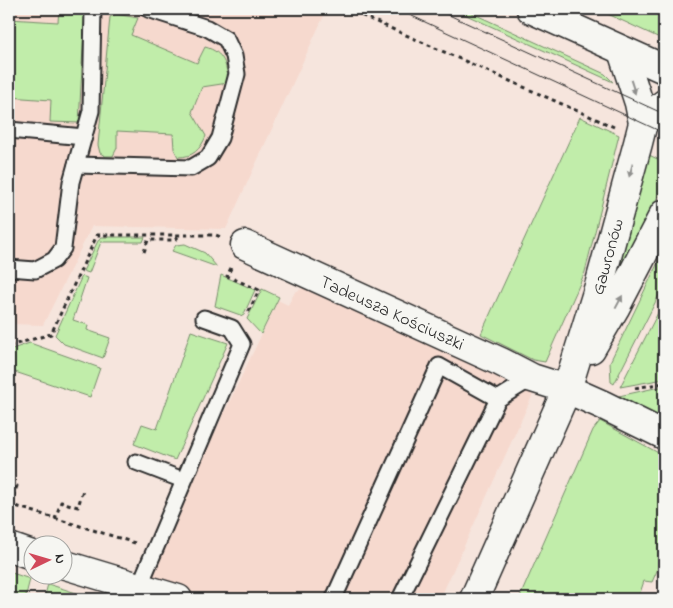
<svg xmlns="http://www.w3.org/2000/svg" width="673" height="608" viewBox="0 0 673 608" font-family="'Indie Flower',sans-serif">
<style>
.built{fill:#f6d9ce}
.green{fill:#c1edaa;stroke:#768c6a}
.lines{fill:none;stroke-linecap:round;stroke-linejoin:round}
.service-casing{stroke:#2b2b2b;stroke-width:19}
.minor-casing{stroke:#2b2b2b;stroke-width:31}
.tertiary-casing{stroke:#2b2b2b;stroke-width:31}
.path{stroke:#2b2b2b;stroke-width:3;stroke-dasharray:4 4;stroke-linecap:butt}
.service{stroke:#f6f6f2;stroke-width:15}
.minor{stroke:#f6f6f2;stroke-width:28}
.tertiary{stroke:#f6f6f2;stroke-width:28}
.tram{stroke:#2b2b2b;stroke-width:1}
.oneway{fill:#90908e}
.labels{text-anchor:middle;stroke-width:4;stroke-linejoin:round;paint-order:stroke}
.street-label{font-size:18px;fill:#2b2b2b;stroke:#f6f6f2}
</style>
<rect width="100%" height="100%" fill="#f6e5dd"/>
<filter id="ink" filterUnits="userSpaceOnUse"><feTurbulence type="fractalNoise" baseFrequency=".02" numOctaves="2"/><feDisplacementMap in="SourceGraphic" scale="10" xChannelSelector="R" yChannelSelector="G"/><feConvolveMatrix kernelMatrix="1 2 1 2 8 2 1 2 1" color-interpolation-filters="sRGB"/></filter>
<g filter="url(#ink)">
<g class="built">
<polygon points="9,9 327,9 226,229 92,226 43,325 9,324"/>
<polygon points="306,287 534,392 440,599 161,599 144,581 278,300 288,305 295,292"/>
</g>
<g class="green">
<polygon points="59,9 85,9 79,123 50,122 51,100 9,97 9,19 58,22"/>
<polygon points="453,9 463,9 605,74 613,82"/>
<polygon points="597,9 664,9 664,40"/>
<path d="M 116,14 L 138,18 L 131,35 L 197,63 L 205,47 C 224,52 227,65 228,83 L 202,87 L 192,112 L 206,136 C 200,150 193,157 178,157 L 174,149 L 173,134 L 117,131 L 117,148 L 113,156 L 105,156 L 100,153 L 98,145 L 110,17 Z"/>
<polygon points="580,117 619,135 585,272 545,362 533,360 481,334"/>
<polygon points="649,155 664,162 664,183 614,291 616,277"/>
<polygon points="102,237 145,237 143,242 101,242 89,273 83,271 99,239"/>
<polygon points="185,244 205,253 217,267 172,251 176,245"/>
<polygon points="664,250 664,285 614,384 611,382 610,362"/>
<polygon points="221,275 255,290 243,316 215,306"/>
<polygon points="82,276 87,278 73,320 88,325 87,330 110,338 103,358 64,344 55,335"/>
<polygon points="262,289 279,297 261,334 247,319"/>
<polygon points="664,301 664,379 620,387"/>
<polygon points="191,331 228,343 175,460 134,444 142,424 157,429"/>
<polygon points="30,343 100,368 90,397 9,370 9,350"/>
<polygon points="664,386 664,414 655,415 619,396"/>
<polygon points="600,421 664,456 664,555 652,582 644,581 638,599 519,599 593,430"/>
<polygon points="9,572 30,579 25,599 9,599"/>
<polygon points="48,584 95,599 44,599"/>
</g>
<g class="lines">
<defs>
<g id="service">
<polyline points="9,130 84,137"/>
<polyline points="76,165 191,168 208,158 220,138 237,74 234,56 226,39 207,28 148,9"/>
<polyline points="9,268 35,270 54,260 63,248 71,182 91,111 93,9"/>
<polyline points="136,462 183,480"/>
<polyline points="139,587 242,344 232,328 204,318"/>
<polyline points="334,598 439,366 498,399"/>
<polyline points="400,599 498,399 532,378"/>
</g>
<g id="minor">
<polyline points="643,123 664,104"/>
<path id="s1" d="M 245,245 L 501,362 L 532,378 L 567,389 L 603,405 L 664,435"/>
<polyline points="591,349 615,308 664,214"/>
<polyline points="9,547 32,555"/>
<polyline points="62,564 178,599"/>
<path id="s2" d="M 474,599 L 567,389 L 599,286 L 638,143 L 643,123 L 639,103 L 622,51"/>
</g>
<polyline id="tertiary" points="531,9 664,69"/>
</defs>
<use href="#service" class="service-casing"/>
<use href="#minor" class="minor-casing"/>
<use href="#tertiary" class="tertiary-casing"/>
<g class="path">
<polyline points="347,9 614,127"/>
<polyline points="144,252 148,240 175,240 180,235"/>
<polyline points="231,268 227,276 259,290 247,315"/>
<polyline points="9,346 51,334 97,235 216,235 221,237"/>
<polyline points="635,388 664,383"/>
<polyline points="9,483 17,486 10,505"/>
<polyline points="9,504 135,543"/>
<polyline points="55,519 61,502 78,507 83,490"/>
</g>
<use href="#service" class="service"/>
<use href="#minor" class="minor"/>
<use href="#tertiary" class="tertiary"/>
<g class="tram">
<polyline points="397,9 664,133"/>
<polyline points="436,9 664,114"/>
</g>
</g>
<defs><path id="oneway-solid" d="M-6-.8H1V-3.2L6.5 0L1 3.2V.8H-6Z" transform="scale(1.25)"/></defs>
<g class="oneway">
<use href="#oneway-solid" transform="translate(633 87) rotate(72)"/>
<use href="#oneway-solid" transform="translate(631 170) rotate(105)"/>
<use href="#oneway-solid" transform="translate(619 302) rotate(-62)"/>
</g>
</g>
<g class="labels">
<g class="street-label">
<text dy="6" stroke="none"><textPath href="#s2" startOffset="368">Gawronów</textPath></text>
<text dy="6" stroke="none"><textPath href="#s1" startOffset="162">Tadeusza Kościuszki</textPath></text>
</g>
</g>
<rect width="673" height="608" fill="none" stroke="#f6f6f2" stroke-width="30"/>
<rect x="15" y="15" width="643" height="578" fill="none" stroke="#2b2b2b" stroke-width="2" filter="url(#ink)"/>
<g transform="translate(48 560) rotate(85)"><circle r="24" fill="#f6f6f2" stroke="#a5a5a2"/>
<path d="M0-4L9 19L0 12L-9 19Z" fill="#d1495b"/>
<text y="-8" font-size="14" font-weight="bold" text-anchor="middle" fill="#2b2b2b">N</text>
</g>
</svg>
